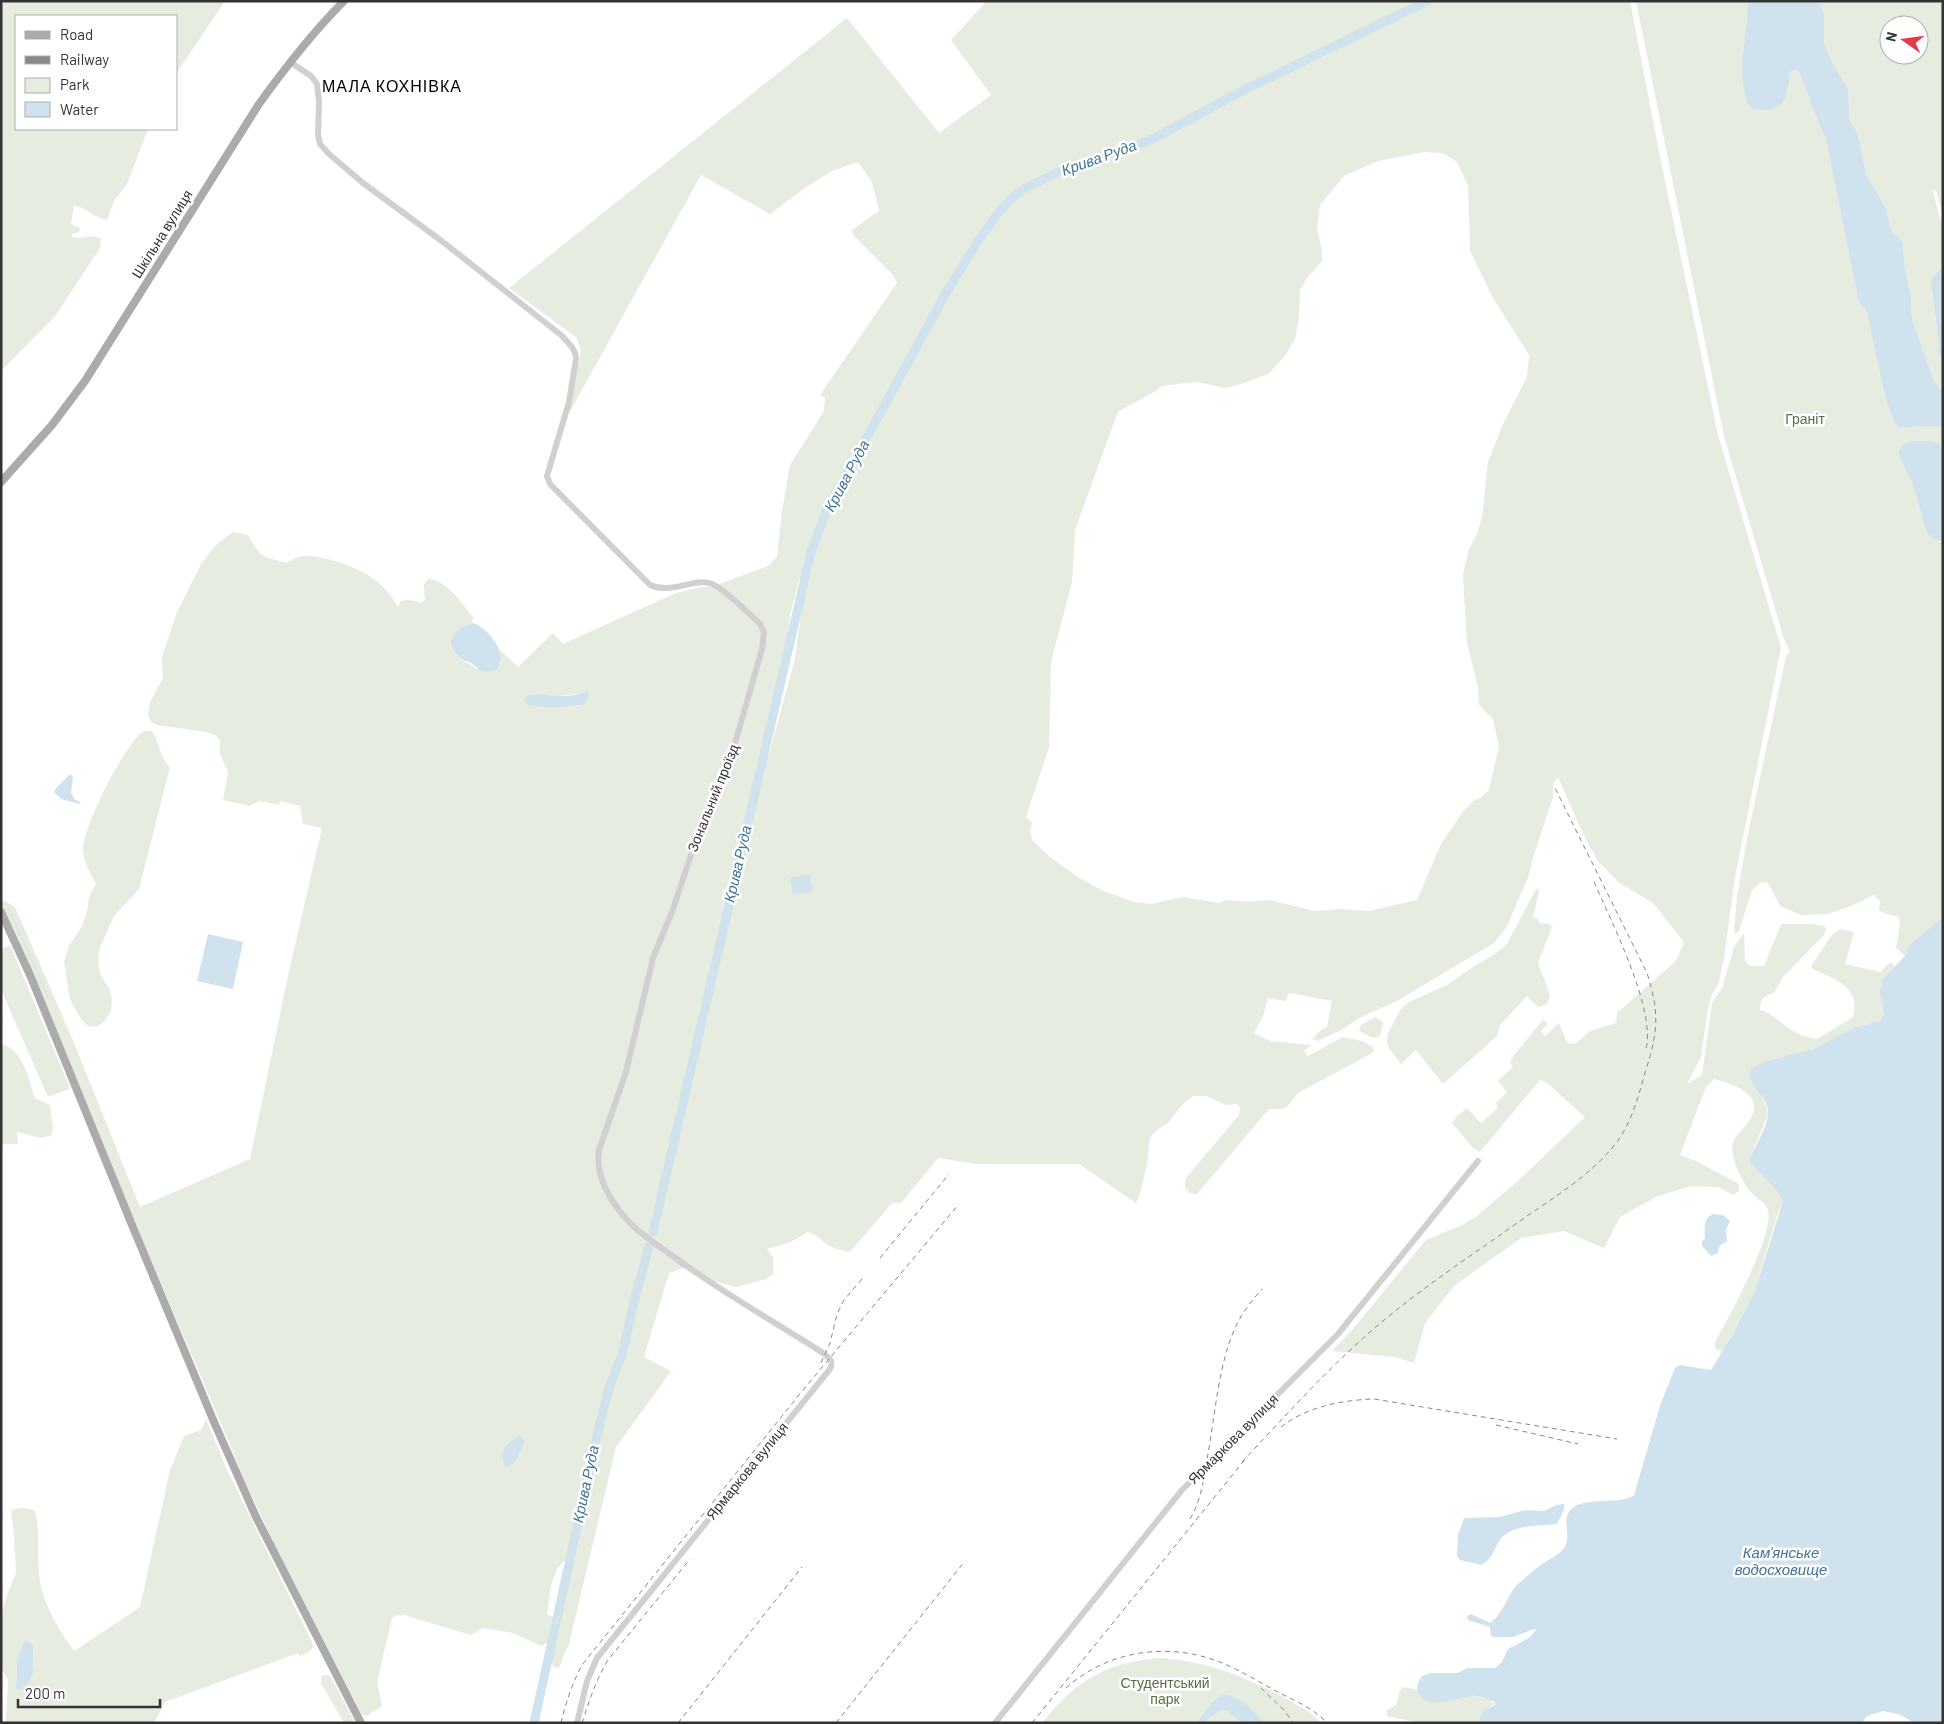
<svg xmlns="http://www.w3.org/2000/svg" width="1944" height="1724" viewBox="0 0 1944 1724" font-family="Barlow,sans-serif">
<style>
.green{fill:#e6ecdf;fill-rule:evenodd}
.water{fill:#cfe2ee}
.lines{fill:none;stroke-linecap:round;stroke-linejoin:round}
.stream{stroke:#cfe2ee;stroke-width:1}
.river{stroke:#cfe2ee;stroke-width:9}
.minor{stroke:#d0d0d0;stroke-width:6}
.major{stroke:#ababab;stroke-width:8}
.rail{stroke:#888;stroke-width:1;stroke-dasharray:5 4;stroke-linecap:butt}
.labels{text-anchor:middle;stroke-width:5;stroke-linejoin:round;paint-order:stroke}
.street-label{font-size:14px;fill:#333;stroke:#fff}
.park-label{font-size:14px;fill:#56703f;stroke:#fff}
.water-label{font-size:15px;font-style:italic;fill:#3f7597;stroke:#fff}
.quarter-label{font-size:16px;letter-spacing:1px;fill:#000;stroke:#fff}
</style>
<rect width="100%" height="100%" fill="#fff"/>
<g class="green">
<path d="M 1,1 L 225,1 L 176,74 L 176,16 L 16,16 L 16,129 L 148,129 L 127,184 L 114,201 L 107,220 C 95,218 86,208 74,205 L 71,224 L 80,228 L 79,232 L 72,234 L 72,237 C 85,240 87,233 101,238 L 100,248 L 56,315 L 1,371 Z"/>
<path d="M 983,1 L 1630,1 L 1661,162 L 1718,435 L 1781,648 L 1735,877 L 1724,958 L 1718,985 L 1712,994 L 1708,1009 L 1701,1057 L 1687,1084 L 1702,1075 L 1712,1003 L 1722,988 L 1734,947 L 1744,933 L 1745,961 L 1750,966 L 1764,966 L 1781,924 L 1813,924 L 1824,926 L 1826,929 L 1824,935 L 1782,978 L 1774,993 C 1764,996 1760,998 1760,1010 C 1772,1013 1777,1020 1787,1027 C 1796,1034 1806,1037 1817,1039 L 1853,1017 C 1854,1012 1855,1005 1854,1000 C 1850,983 1827,976 1813,969 L 1811,966 L 1831,936 L 1840,929 L 1854,932 L 1845,964 L 1880,972 L 1891,962 L 1895,966 C 1877,984 1880,992 1884,1015 L 1883,1019 L 1876,1023 L 1867,1024 L 1803,1053 L 1754,1084 L 1766,1105 L 1768,1114 L 1750,1158 C 1756,1175 1779,1183 1783,1201 L 1776,1219 L 1755,1291 L 1723,1351 L 1715,1349 L 1715,1342 C 1727,1321 1778,1229 1767,1208 C 1764,1201 1755,1198 1751,1192 C 1743,1183 1733,1163 1732,1150 C 1732,1137 1739,1134 1746,1125 C 1770,1097 1737,1085 1714,1079 L 1706,1087 L 1680,1155 L 1696,1161 L 1739,1184 L 1739,1191 L 1733,1195 L 1718,1187 L 1692,1186 L 1658,1196 L 1620,1217 L 1604,1248 L 1564,1231 L 1521,1238 L 1455,1285 L 1425,1323 L 1414,1363 L 1395,1357 L 1332,1351 L 1352,1330 L 1426,1240 L 1462,1225 L 1477,1216 L 1520,1179 L 1585,1117 L 1547,1083 L 1540,1080 L 1480,1152 L 1473,1148 L 1452,1123 L 1457,1116 L 1467,1108 L 1481,1123 L 1498,1108 L 1496,1103 L 1507,1092 L 1498,1081 L 1513,1067 L 1510,1063 L 1514,1055 L 1543,1020 L 1548,1023 L 1541,1032 L 1545,1036 L 1559,1023 L 1567,1043 L 1575,1044 L 1590,1031 L 1616,1023 L 1617,1013 L 1676,961 L 1684,942 L 1653,903 L 1618,882 L 1598,861 L 1583,834 L 1558,777 L 1553,784 L 1553,797 L 1533,858 L 1528,878 L 1506,928 L 1494,943 L 1397,1001 L 1363,1016 L 1341,1030 L 1318,1041 L 1312,1039 L 1322,1029 L 1327,1027 L 1332,1001 L 1290,993 L 1288,994 L 1286,1001 L 1268,998 L 1263,1016 L 1254,1033 L 1270,1041 L 1311,1045 L 1304,1051 L 1308,1056 L 1343,1037 L 1362,1041 L 1373,1047 L 1374,1052 L 1298,1093 L 1287,1107 L 1282,1109 L 1269,1109 L 1197,1194 L 1189,1193 L 1185,1187 L 1185,1179 L 1239,1115 L 1240,1107 L 1237,1104 L 1226,1105 L 1206,1096 L 1193,1096 L 1181,1106 L 1167,1124 L 1158,1129 L 1150,1137 L 1147,1165 L 1139,1197 L 1136,1203 L 1079,1164 L 977,1164 L 938,1158 L 901,1203 L 892,1203 L 850,1252 C 843,1251 836,1249 830,1246 C 821,1241 818,1235 808,1232 L 791,1242 L 767,1249 L 773,1257 L 773,1274 L 766,1279 L 736,1287 L 713,1281 L 691,1266 L 669,1273 L 644,1357 L 671,1371 L 616,1447 L 568,1648 L 566,1649 L 560,1666 L 559,1668 L 554,1667 L 550,1662 L 583,1510 L 578,1507 L 566,1559 L 557,1569 L 551,1585 L 547,1614 L 553,1617 L 547,1643 L 541,1646 L 513,1633 L 483,1628 L 471,1635 L 404,1615 L 395,1616 L 392,1618 L 377,1682 L 382,1706 L 367,1716 L 362,1715 L 281,1559 L 244,1479 L 231,1447 L 123,1194 L 18,938 L 1,903 L 5,901 L 15,907 L 72,1038 L 140,1207 L 250,1159 L 289,971 L 322,828 L 303,824 L 300,806 L 280,801 L 279,805 L 260,801 L 249,806 L 223,800 L 228,772 L 220,754 L 220,740 L 215,735 L 206,732 L 157,725 L 151,722 L 148,715 L 150,702 L 163,678 L 162,657 L 177,612 L 201,564 L 216,545 L 233,532 L 248,535 C 261,558 261,556 287,563 C 293,559 301,555 309,556 C 333,558 364,569 381,585 C 388,591 393,599 398,607 L 401,601 C 409,599 413,600 420,603 L 425,600 L 424,584 L 428,579 C 449,581 460,602 473,617 L 472,623 C 453,628 443,641 459,658 C 464,662 471,664 477,669 L 501,664 L 500,650 L 518,667 L 553,633 L 563,644 L 676,593 L 701,587 L 711,587 L 768,566 L 777,557 L 782,511 L 790,465 L 824,411 L 825,398 L 820,395 L 897,283 L 893,275 L 853,235 L 852,230 L 879,211 L 872,182 L 858,162 L 832,171 L 805,188 L 770,214 L 701,175 L 568,415 L 581,351 L 577,338 L 509,288 L 847,18 L 939,133 L 991,95 L 951,40 L 984,4 ZM 1424,152 L 1443,153 L 1457,162 L 1468,185 L 1470,251 L 1493,298 L 1529,355 L 1527,377 L 1503,424 L 1488,462 L 1482,518 L 1477,534 L 1468,552 L 1463,575 L 1467,643 L 1478,687 L 1479,705 L 1493,719 L 1499,747 L 1489,790 L 1480,798 L 1473,801 L 1462,813 L 1441,844 L 1417,900 L 1369,911 L 1341,909 L 1315,911 L 1269,900 L 1247,902 L 1227,900 L 1219,903 L 1183,897 L 1151,904 L 1134,902 L 1103,891 L 1078,877 L 1050,857 L 1033,841 L 1030,833 L 1032,823 L 1026,817 L 1049,747 L 1051,662 L 1072,582 L 1075,530 L 1117,414 L 1119,411 L 1156,391 L 1162,386 L 1196,382 L 1226,388 L 1247,382 L 1268,374 L 1285,356 L 1295,339 L 1299,317 L 1300,290 L 1307,278 L 1322,261 L 1322,252 L 1317,227 L 1320,205 L 1344,176 L 1378,161 ZM 809,577 L 803,599 L 795,659 L 768,758 L 760,754 L 787,645 L 790,615 L 799,580 ZM 587,691 L 577,706 L 531,694 C 550,696 568,698 587,691 Z"/>
<path d="M 1636,1 L 1748,1 L 1749,19 L 1742,54 L 1774,108 L 1783,102 L 1790,72 L 1795,68 L 1799,72 C 1809,94 1815,118 1826,139 L 1858,300 L 1867,313 L 1885,397 L 1891,414 L 1900,428 L 1924,426 L 1943,427 L 1943,450 L 1941,445 L 1899,456 L 1912,483 L 1924,524 L 1939,542 L 1943,542 L 1943,917 L 1909,945 L 1905,956 L 1896,948 L 1900,924 L 1899,917 L 1884,913 L 1879,910 L 1880,901 L 1874,895 L 1851,906 L 1828,914 L 1801,915 L 1780,906 L 1768,883 L 1761,882 L 1752,890 L 1739,931 L 1735,934 L 1734,931 L 1737,896 L 1748,834 L 1786,656 L 1790,652 L 1784,639 L 1724,436 Z"/>
<path d="M 1793,1 L 1943,1 L 1943,216 L 1936,190 L 1933,191 L 1940,219 L 1943,220 L 1943,266 L 1933,277 L 1931,282 L 1939,343 L 1938,351 L 1943,363 L 1943,392 L 1934,381 L 1912,319 L 1911,296 L 1905,268 L 1903,243 L 1891,229 L 1885,207 L 1866,173 L 1861,151 ZM 1889,25 L 1919,25 L 1919,55 L 1889,55 Z"/>
<path d="M 144,731 L 152,731 C 160,743 159,757 170,767 L 139,889 L 114,916 L 99,950 L 98,962 L 100,974 L 110,990 L 112,1000 L 111,1011 L 105,1021 L 98,1026 L 92,1027 L 85,1024 L 76,1011 L 70,999 L 64,961 L 69,946 L 82,926 L 87,912 L 89,898 L 96,883 C 90,873 84,863 83,851 C 81,830 126,741 144,731 Z"/>
<polygon points="1536,889 1539,889 1539,892 1533,917 1538,919 1539,923 1549,924 1552,927 1538,963 1550,995 1547,1004 1538,1007 1527,996 1500,1025 1497,1036 1443,1084 1416,1050 1401,1064 1388,1047 1387,1042 1388,1033 1401,1009 1407,1003 1447,985 1473,967 1495,954 1507,944"/>
<polygon points="10,945 70,1088 69,1089 50,1096 47,1095 1,989 1,949"/>
<polygon points="1375,1017 1383,1022 1380,1036 1373,1038 1359,1031 1361,1025"/>
<path d="M 1,1044 C 22,1047 29,1081 35,1098 L 50,1105 L 53,1128 L 51,1135 L 41,1138 L 17,1132 L 18,1144 L 1,1144 Z"/>
<path d="M 206,1419 L 226,1468 L 312,1642 L 313,1647 L 310,1651 L 300,1656 L 298,1653 L 165,1702 L 154,1723 L 6,1723 L 8,1680 L 1,1668 L 1,1615 L 8,1592 L 16,1573 L 14,1534 L 11,1511 C 18,1507 26,1507 35,1511 C 41,1534 36,1558 40,1581 C 43,1604 61,1633 74,1651 L 140,1607 L 170,1470 L 184,1436 L 201,1430 ZM 33,1646 C 33,1671 37,1672 19,1691 L 16,1685 L 17,1661 Z"/>
<path d="M 1159,1658 C 1205,1661 1242,1675 1283,1697 C 1296,1704 1311,1712 1321,1723 L 1042,1723 C 1076,1681 1104,1663 1159,1658 Z"/>
<polygon points="323,1675 328,1675 331,1677 355,1723 344,1723 321,1683 321,1677"/>
<path d="M 1404,1687 L 1417,1690 C 1429,1712 1454,1696 1473,1696 C 1480,1696 1490,1700 1495,1703 C 1488,1710 1481,1712 1478,1723 L 1419,1723 L 1387,1716 L 1387,1710 L 1396,1705 L 1400,1690 Z"/>
</g>
<g class="water">
<path d="M 1748,1 L 1819,1 L 1824,15 L 1824,44 L 1833,65 L 1848,89 L 1849,119 L 1858,136 L 1866,173 L 1885,207 L 1891,229 L 1903,243 L 1905,268 L 1911,296 L 1912,319 L 1934,381 L 1943,392 L 1943,427 L 1924,426 L 1900,428 L 1896,425 L 1891,414 L 1885,397 L 1867,313 L 1858,300 L 1826,139 C 1815,118 1809,94 1799,72 L 1795,69 L 1790,72 C 1789,81 1788,94 1783,102 C 1780,106 1774,108 1770,109 C 1746,113 1747,102 1743,82 C 1739,55 1749,28 1748,1 Z"/>
<polygon points="1943,266 1943,363 1938,351 1939,343 1931,282 1933,277"/>
<polygon points="1913,441 1932,441 1941,445 1943,450 1943,542 1932,538 1926,530 1912,483 1899,456 1899,451 1904,444"/>
<path d="M 472,623 C 487,626 511,655 496,670 L 484,672 C 479,670 476,667 471,663 C 468,661 463,661 460,658 C 442,642 453,628 472,623 Z"/>
<path d="M 587,691 L 589,695 L 585,703 C 572,708 538,709 525,703 L 524,699 C 533,690 551,697 563,696 C 572,696 579,694 587,691 Z"/>
<polygon points="70,774 73,777 71,793 75,800 79,801 80,804 61,799 54,792 57,787"/>
<polygon points="809,874 813,891 793,895 790,878"/>
<path d="M 1943,917 L 1943,1723 L 1915,1723 L 1898,1714 L 1883,1711 L 1867,1716 L 1862,1723 L 1478,1723 L 1482,1712 L 1495,1705 L 1495,1702 C 1488,1700 1480,1695 1472,1696 C 1456,1697 1430,1711 1419,1694 C 1415,1688 1418,1681 1422,1676 L 1431,1673 L 1457,1673 L 1468,1668 L 1495,1668 L 1502,1662 L 1508,1649 L 1529,1638 L 1536,1630 L 1534,1629 L 1513,1637 L 1493,1637 L 1491,1635 L 1490,1627 L 1468,1620 L 1467,1616 L 1471,1614 L 1490,1623 C 1504,1613 1506,1597 1517,1585 C 1525,1578 1532,1571 1541,1565 C 1549,1559 1560,1555 1565,1546 C 1572,1533 1559,1517 1574,1507 C 1589,1497 1620,1505 1634,1495 L 1660,1406 L 1675,1368 L 1680,1365 L 1711,1370 L 1731,1337 L 1755,1291 L 1783,1201 L 1778,1192 L 1750,1162 L 1750,1158 C 1756,1144 1767,1128 1768,1113 C 1770,1097 1745,1086 1751,1069 L 1762,1063 L 1813,1049 L 1856,1027 L 1880,1021 L 1884,1015 L 1880,991 L 1883,979 L 1905,956 L 1909,945 Z"/>
<polygon points="208,934 243,942 233,989 197,981"/>
<path d="M 1713,1214 L 1723,1215 L 1730,1221 L 1726,1230 L 1727,1241 L 1719,1246 L 1718,1253 L 1711,1256 L 1702,1246 L 1702,1241 L 1705,1239 C 1705,1228 1702,1220 1713,1214 Z"/>
<path d="M 519,1436 L 525,1441 C 520,1450 517,1466 505,1466 C 498,1451 506,1444 519,1436 Z"/>
<path d="M 1564,1504 L 1564,1510 L 1557,1524 C 1538,1526 1508,1524 1498,1543 C 1492,1554 1493,1557 1482,1565 L 1460,1560 L 1457,1556 L 1458,1535 L 1464,1518 L 1500,1517 L 1525,1510 L 1544,1511 L 1556,1505 Z"/>
<polygon points="27,1641 33,1646 33,1672 30,1681 19,1691 16,1688 17,1661 24,1642"/>
<path d="M 1223,1695 C 1241,1695 1253,1712 1265,1723 L 1242,1723 L 1227,1711 L 1221,1710 L 1209,1718 L 1205,1723 L 1197,1723 C 1204,1713 1212,1700 1223,1695 Z"/>
</g>
<g class="lines">
<polyline class="stream" points="8,906 48,997"/>
<g class="river">
<polyline points="653,1232 811,552 826,512 838,490 946,293 978,241 998,213 1013,197 1025,188 1061,171 1153,139 1240,92 1427,1"/>
<polyline points="534,1723 599,1427 609,1388 623,1352 634,1301 649,1247"/>
</g>
<g class="minor">
<path d="M 290,62 L 311,76 L 317,84 L 319,101 L 318,135 L 320,144 L 329,154 L 363,183 L 443,242 L 561,335 L 572,347 L 575,353 L 576,359 L 569,402 L 547,476 L 550,484 L 650,585 C 671,595 694,577 712,584 C 725,589 749,614 760,624 L 764,632 L 762,649 L 736,740 L 724,773 L 703,819 L 672,912 L 653,958 L 626,1072 L 599,1150 C 595,1176 611,1202 628,1221 C 640,1234 656,1244 670,1254 C 719,1291 772,1320 823,1353 C 829,1358 834,1361 830,1369 L 597,1658 L 587,1681 L 577,1723"/>
<polyline points="995,1723 1182,1490 1338,1334 1478,1161"/>
</g>
<g class="major">
<path d="M 1,482 L 52,425 L 85,381 L 259,104 C 285,68 312,33 344,1"/>
<polyline points="1,912 30,975 132,1225 214,1422 256,1517 361,1723"/>
</g>
<g class="rail">
<path d="M 1594,882 C 1611,921 1656,1009 1646,1049"/>
<polyline points="880,1258 949,1174"/>
<polyline points="821,1363 830,1343 837,1314 844,1300 862,1279"/>
<polyline points="1496,1425 1578,1444"/>
<path d="M 1281,1427 C 1306,1407 1342,1400 1374,1399 L 1617,1439"/>
<path d="M 1242,1462 C 1289,1412 1336,1359 1389,1316 C 1433,1280 1481,1249 1527,1216 C 1559,1194 1592,1174 1617,1142 C 1632,1121 1638,1097 1645,1073 C 1658,1032 1660,1014 1647,973 L 1555,788"/>
<path d="M 1190,1519 C 1202,1499 1204,1476 1208,1454 C 1215,1415 1219,1361 1236,1326 C 1242,1313 1252,1300 1262,1289"/>
<path d="M 1066,1688 C 1107,1651 1166,1642 1217,1661 C 1236,1668 1254,1679 1272,1689 C 1290,1699 1313,1707 1327,1723"/>
<polyline points="1261,1688 1284,1710 1293,1723"/>
<path d="M 561,1723 C 566,1702 572,1684 582,1665 L 803,1390 L 959,1204"/>
<path d="M 582,1723 C 589,1701 596,1680 608,1660 L 690,1559"/>
<polyline points="678,1723 802,1567"/>
<polyline points="836,1723 965,1561"/>
<polyline points="1032,1723 1247,1457"/>
</g>
</g>
<g class="labels">
<g class="street-label">
<text transform="translate(162 234) rotate(-58)" y="5">Шкільна вулиця</text>
<text transform="translate(713 798) rotate(-68)" y="5">Зональний проїзд</text>
<text transform="translate(1233 1439) rotate(-45)" y="5">Ярмаркова вулиця</text>
<text transform="translate(747 1471) rotate(-51)" y="5">Ярмаркова вулиця</text>
</g>
<g class="park-label">
<text x="1805" y="424">Граніт</text>
<text x="1165" y="1688">Студентський<tspan x="1165" dy="16">парк</tspan></text>
</g>
<g class="water-label">
<text transform="translate(1099 158) rotate(-20)" y="5">Крива Руда</text>
<text transform="translate(847 476) rotate(-62)" y="5">Крива Руда</text>
<text transform="translate(738 864) rotate(-77)" y="5">Крива Руда</text>
<text transform="translate(586 1484) rotate(-78)" y="5">Крива Руда</text>
<text x="1781" y="1558">Кам'янське<tspan x="1781" dy="17">водосховище</tspan></text>
</g>
<g class="quarter-label">
<text x="392" y="92">МАЛА КОХНІВКА</text>
</g>
</g>
<rect width="1944" height="1724" fill="none" stroke="#333333" stroke-width="5"/>
<rect x="15" y="15" width="162" height="115" fill="#ffffff" stroke="#adadad"/>
<rect x="25" y="31" width="25" height="8" fill="#ababab" stroke="#adadad"/>
<text x="60" y="40" font-size="15" fill="#333333">Road</text>
<rect x="25" y="56" width="25" height="8" fill="#888888" stroke="#adadad"/>
<text x="60" y="65" font-size="15" fill="#333333">Railway</text>
<rect x="25" y="78" width="25" height="15" fill="#e6ecdf" stroke="#adadad"/>
<text x="60" y="90" font-size="15" fill="#333333">Park</text>
<rect x="25" y="102" width="25" height="15" fill="#cfe2ee" stroke="#adadad"/>
<text x="60" y="115" font-size="15" fill="#333333">Water</text>
<g transform="translate(1904 40) rotate(284)"><circle r="24" fill="#ffffff" stroke="#adadad"/>
<path d="M0-4L9 19L0 12L-9 19Z" fill="#e63946"/>
<text y="-8" font-size="14" font-weight="bold" text-anchor="middle" fill="#333333">N</text>
</g>
<path d="M18 1699v8h142v-8" fill="none" stroke="#333333" stroke-width="2.5"/>
<text x="25" y="1699" font-size="15" fill="#333333" stroke="#ffffff" stroke-width="4" paint-order="stroke">200 m</text>
</svg>
